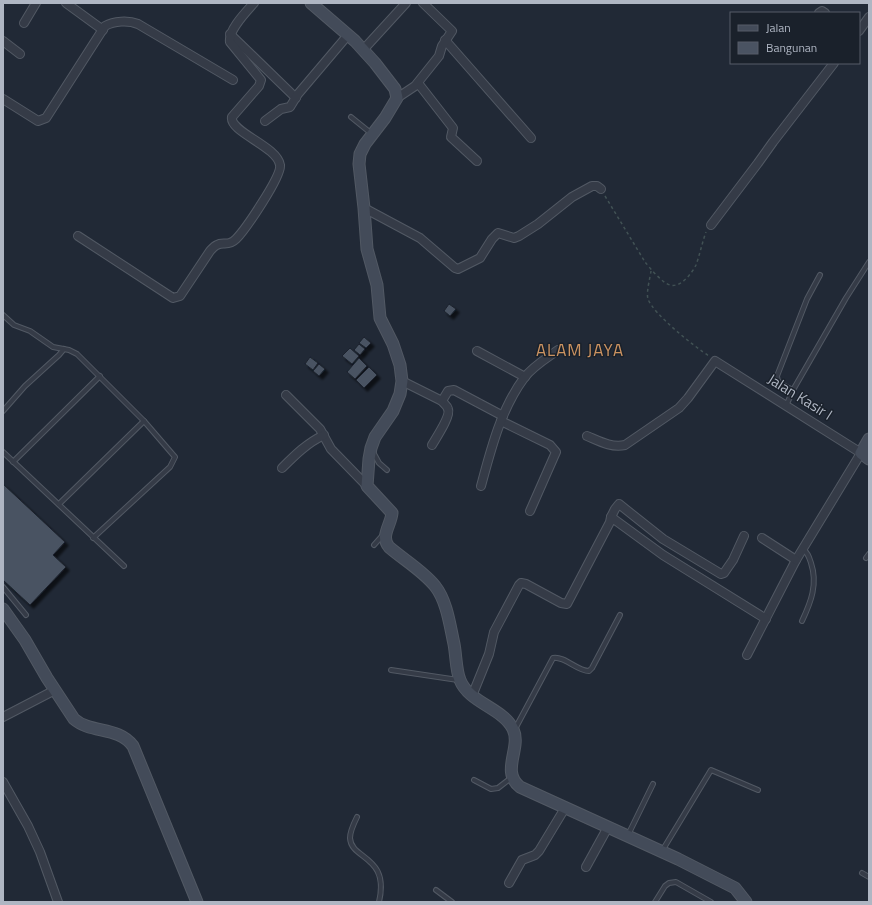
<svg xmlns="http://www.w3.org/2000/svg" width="872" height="905" viewBox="0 0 872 905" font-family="'Titillium Web',sans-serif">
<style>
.building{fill:#4a5362;stroke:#1c232d;filter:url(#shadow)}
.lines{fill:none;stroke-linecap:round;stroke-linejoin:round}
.lane-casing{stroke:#525964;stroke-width:6}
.street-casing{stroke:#525964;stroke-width:10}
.secondary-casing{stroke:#525964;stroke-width:13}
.path{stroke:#415154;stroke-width:1.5;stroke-dasharray:3 3;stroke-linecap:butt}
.lane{stroke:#353b47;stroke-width:4}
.street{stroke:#353b47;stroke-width:8}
.secondary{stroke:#434b59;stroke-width:11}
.labels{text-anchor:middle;stroke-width:3;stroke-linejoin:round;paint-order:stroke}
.street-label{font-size:15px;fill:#afb6c3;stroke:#1a212b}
.quarter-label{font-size:17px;letter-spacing:1px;fill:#cc9361;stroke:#1a212b}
</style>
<defs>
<filter id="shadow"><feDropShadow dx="3.5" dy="3.5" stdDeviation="1" flood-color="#0009"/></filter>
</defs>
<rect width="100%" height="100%" fill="#212936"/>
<g class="building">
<polygon points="449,304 456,309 450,316 444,311"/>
<polygon points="364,337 371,343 366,348 359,343"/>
<polygon points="359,344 365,349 360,355 354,350"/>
<polygon points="350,348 359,356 352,364 342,356"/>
<polygon points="310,357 318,363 313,370 305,364"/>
<polygon points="359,358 367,366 355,379 347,372"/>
<polygon points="319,364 325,369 319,376 313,371"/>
<polygon points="369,367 377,375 364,388 356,380"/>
<polygon points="3,484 65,542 53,555 66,567 30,605 3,580"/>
</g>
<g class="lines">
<defs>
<g id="lane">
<polyline points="351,117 372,134"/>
<polyline points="3,315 14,325 30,331 53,347 69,350 77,354 144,421 175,457 170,467 93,538"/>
<path d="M 793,390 C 786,386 777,385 777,376 L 807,299 L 820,275"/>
<polyline points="786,406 793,390 846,298 869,262"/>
<polyline points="3,411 25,386 59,355 64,349"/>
<polyline points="3,452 124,566"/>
<polyline points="373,452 379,463 387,470"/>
<polyline points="13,462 100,376"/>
<polyline points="59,504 144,421"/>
<polyline points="374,545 382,536"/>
<polyline points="866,558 869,554"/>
<polyline points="3,587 26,615"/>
<path d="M 802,621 C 811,602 818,584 811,563 C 809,557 808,553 803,549"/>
<polyline points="391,670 458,680"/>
<path d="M 515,729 L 553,658 C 565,656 577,671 589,671 L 592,668 L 620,615"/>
<polyline points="474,780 491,789 498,788 511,778"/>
<path d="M 357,817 C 354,823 350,831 350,838 C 351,860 390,855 379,902"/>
<polyline points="628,835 653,784"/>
<polyline points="662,851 711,770 758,790"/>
<polyline points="862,873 869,877"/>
<polyline points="436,890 452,902"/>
<polyline points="655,902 665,886 669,883 676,882 711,902"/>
</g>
<g id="street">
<polyline points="66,3 103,30"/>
<polyline points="819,13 822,11 825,13"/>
<polyline points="24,23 36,3"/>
<polyline points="859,31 869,17"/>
<polyline points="230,34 296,98"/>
<polyline points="445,40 531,138"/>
<polyline points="3,41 20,54"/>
<polyline points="363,50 406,3"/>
<polyline points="418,83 453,128 451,137 477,161"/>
<polyline points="397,98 415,86 439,56 442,46 452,31 423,3"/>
<path d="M 3,99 L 38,121 L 46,118 L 105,26 C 114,21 128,20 138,24 L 233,80"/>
<polyline points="265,121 281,109 290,107 298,94 348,35"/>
<polyline points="364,208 420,238 455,268 458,269 480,258 492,239 498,233 514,238 519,236 538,224 572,197 592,186 597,186 601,189"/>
<polyline points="711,225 758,163 773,142 834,63"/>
<path d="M 78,236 L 173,298 L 180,296 L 210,251 C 212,249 214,246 217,245 C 223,241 228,247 236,239 C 245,230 282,176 280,165 C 277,146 229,132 232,117 L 259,86 L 261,80 L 230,42 C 228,30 246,12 254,3"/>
<polyline points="477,351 525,377"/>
<path d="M 402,381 L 442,401 C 444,404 447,405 448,409 C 451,416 436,438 432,445"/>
<polyline points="286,395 320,429 331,449 367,486"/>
<polyline points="442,401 448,391 454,390 503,416"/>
<polyline points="501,421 550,445 556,452 530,511"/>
<path d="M 587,436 C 599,441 611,448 625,445 L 679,408 L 688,398 L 715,361 L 861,453 L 796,560 L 747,655"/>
<path d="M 282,468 C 295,455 307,443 324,435"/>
<path d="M 481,486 C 491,449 501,409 524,378 C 533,366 547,358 558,350"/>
<polyline points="611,517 615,509 619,504 663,539 721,574 724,573 733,560 744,536"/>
<polyline points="762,538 796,560"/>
<polyline points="472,696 489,654 494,632 519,585 521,583 526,584 561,603 567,604 610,522 611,517 663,555 766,619"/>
<polyline points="3,717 55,690"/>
<polyline points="3,782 28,826 40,852 58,902"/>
<polyline points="586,867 608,827"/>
<polyline points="509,883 522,860 535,855 539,851 565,808"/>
</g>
<g id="secondary">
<path d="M 311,3 L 355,41 L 375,63 L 395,89 L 397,98 L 385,118 L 365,144 L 360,154 L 359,164 L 364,208 L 367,249 L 377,285 L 380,318 L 393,344 L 400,365 L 402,381 L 400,394 L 393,411 L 375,437 L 371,448 L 369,459 L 367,486 L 392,513 C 391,525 380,536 389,547 C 404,560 423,571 435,586 C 447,601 450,626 454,644 C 456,654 456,671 460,680 C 469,703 503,708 513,729 C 522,748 500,771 520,787 L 678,859 L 735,888 L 746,902"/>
<polyline points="869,439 861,453 869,459"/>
<path d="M 3,609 L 25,640 L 47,678 L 74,719 C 91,734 118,726 133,746 L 197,902"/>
</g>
</defs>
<use href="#lane" class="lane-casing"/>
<use href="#street" class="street-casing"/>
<use href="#secondary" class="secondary-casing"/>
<g class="path">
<path d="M 605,196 L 645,262 C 650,268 662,283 670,285 C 681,288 692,273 696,265 C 700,254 702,243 706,232"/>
<path d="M 651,271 C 650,278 646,293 648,299 C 653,314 695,347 709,356"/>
</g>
<use href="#lane" class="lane"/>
<use href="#street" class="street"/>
<use href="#secondary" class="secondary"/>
</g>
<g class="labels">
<g class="street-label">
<text transform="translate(800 397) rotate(32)" y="5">Jalan Kasir I</text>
</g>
<g class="quarter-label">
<text x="580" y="356">ALAM JAYA</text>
</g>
</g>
<rect width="872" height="905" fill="none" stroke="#afb6c3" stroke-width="8"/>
<rect x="730" y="12" width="130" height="52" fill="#1a212b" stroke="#565d68"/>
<rect x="738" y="25" width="20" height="6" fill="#434b59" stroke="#565d68"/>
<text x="766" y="32" font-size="12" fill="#afb6c3">Jalan</text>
<rect x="738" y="42" width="20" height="12" fill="#4a5362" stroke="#565d68"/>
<text x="766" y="52" font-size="12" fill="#afb6c3">Bangunan</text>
</svg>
